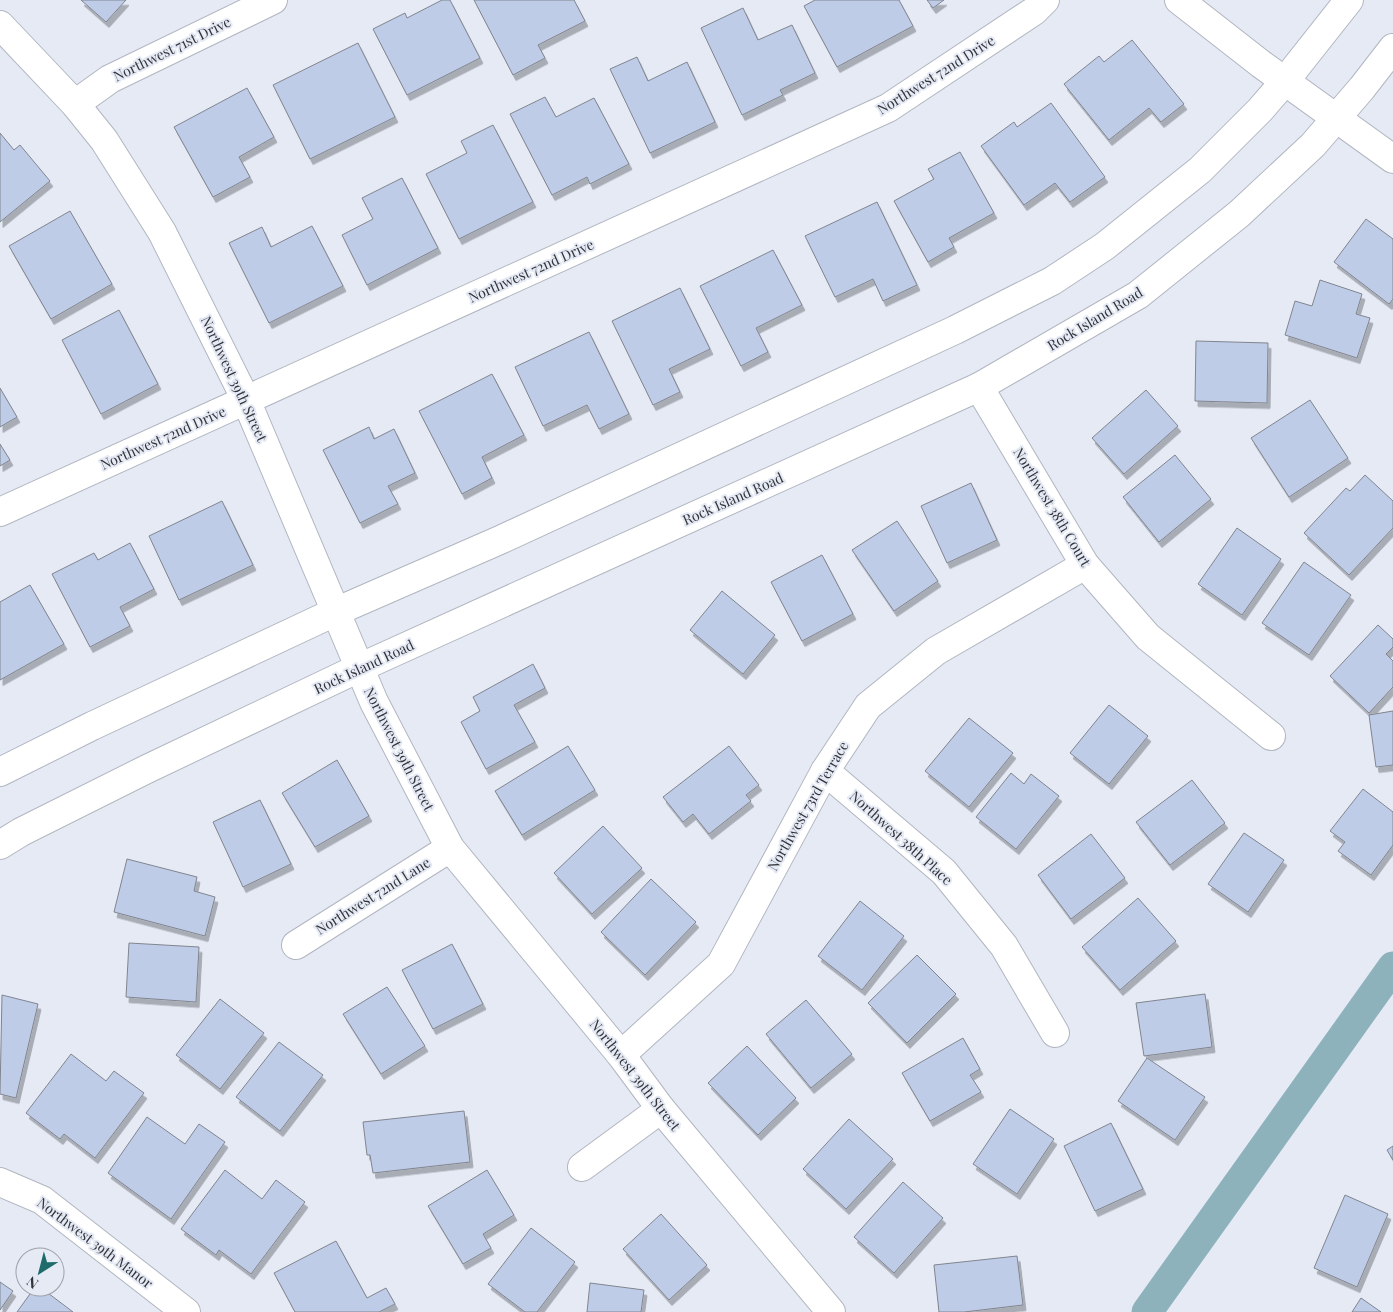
<svg xmlns="http://www.w3.org/2000/svg" width="1393" height="1312" viewBox="0 0 1393 1312" font-family="'Playfair Display',serif">
<style>
.lines{fill:none;stroke-linecap:round;stroke-linejoin:round}
.canal{stroke:#8eb2bc;stroke-width:31}
.building{fill:#bfcce8;stroke:#80858f;filter:url(#shadow)}
.street-casing{stroke:#b1b6c0;stroke-width:30}
.secondary-casing{stroke:#b1b6c0;stroke-width:30}
.street{stroke:#fff;stroke-width:28}
.secondary{stroke:#fff;stroke-width:28}
.labels{text-anchor:middle;stroke-width:4;stroke-linejoin:round;paint-order:stroke}
.street-label{font-size:14px;fill:#313338;stroke:#e5eaf5}
</style>
<defs>
<filter id="shadow"><feDropShadow dx="3" dy="5.5" stdDeviation="0" flood-color="#0004"/></filter>
</defs>
<rect width="100%" height="100%" fill="#e5eaf5"/>
<g class="lines">
<polyline class="canal" points="1147,1312 1393,967"/>
</g>
<g class="building">
<polygon points="81,0 126,0 106,22"/>
<polygon points="442,0 450,0 480,58 407,95 373,29 405,13 407,18"/>
<polygon points="474,0 574,0 585,21 538,45 545,58 513,75"/>
<polygon points="815,0 899,0 913,26 837,67 804,6"/>
<polygon points="927,0 944,0 933,8"/>
<polygon points="743,8 758,40 792,25 815,73 780,90 783,95 742,115 701,28"/>
<polygon points="1132,40 1184,104 1161,122 1149,108 1109,140 1064,84 1099,56 1104,62"/>
<polygon points="358,43 395,117 310,159 273,85"/>
<polygon points="637,57 648,81 687,62 715,122 650,153 610,69"/>
<polygon points="247,88 274,137 239,157 250,177 213,197 174,127"/>
<polygon points="545,97 556,117 594,98 629,164 590,184 587,177 552,195 510,114"/>
<polygon points="1051,103 1105,177 1070,202 1055,183 1024,205 981,146 1014,122 1017,127"/>
<polygon points="493,125 533,202 459,239 426,174 467,153 461,141"/>
<polygon points="0,133 14,150 20,145 50,181 0,222"/>
<polygon points="960,152 994,213 949,238 954,247 928,262 894,201 934,179 928,169"/>
<polygon points="402,178 438,248 367,285 342,235 373,219 362,198"/>
<polygon points="877,202 917,285 883,301 873,279 835,297 805,236"/>
<polygon points="70,211 112,284 51,319 9,246"/>
<polygon points="1366,219 1393,239 1393,299 1389,304 1334,262"/>
<polygon points="312,226 343,286 269,323 229,243 262,227 271,247"/>
<polygon points="773,250 802,305 756,328 768,352 741,366 700,286"/>
<polygon points="1320,280 1362,294 1356,314 1370,318 1357,358 1285,335 1295,301 1312,306"/>
<polygon points="680,288 710,349 669,369 680,392 653,405 612,321"/>
<polygon points="119,310 158,384 101,414 62,340"/>
<polygon points="589,332 629,414 599,429 587,405 543,426 515,367"/>
<polygon points="1196,341 1268,343 1267,403 1195,401"/>
<polygon points="492,374 524,435 482,457 492,478 462,494 419,411"/>
<polygon points="0,388 17,417 0,427"/>
<polygon points="1146,390 1178,426 1124,474 1092,438"/>
<polygon points="1310,400 1348,458 1289,497 1251,438"/>
<polygon points="369,427 374,439 394,429 415,473 388,486 398,504 360,523 323,450"/>
<polygon points="0,444 10,460 0,466"/>
<polygon points="1175,455 1211,499 1159,542 1123,497"/>
<polygon points="1365,475 1393,501 1393,528 1349,575 1304,533 1346,488 1350,491"/>
<polygon points="971,483 997,540 947,563 921,506"/>
<polygon points="222,501 253,565 179,600 149,536"/>
<polygon points="897,521 938,581 894,611 852,550"/>
<polygon points="1237,528 1281,559 1242,615 1198,584"/>
<polygon points="130,543 154,589 120,607 130,626 90,647 52,574 94,553 98,560"/>
<polygon points="822,555 853,614 802,641 771,582"/>
<polygon points="1304,562 1351,595 1309,655 1262,623"/>
<polygon points="30,585 64,644 0,680 0,602"/>
<polygon points="722,591 775,635 743,674 690,630"/>
<polygon points="1378,625 1393,639 1393,647 1386,654 1393,661 1393,687 1369,713 1330,676"/>
<polygon points="533,664 545,688 514,705 535,742 486,769 461,722 480,711 473,697"/>
<polygon points="1109,705 1148,736 1109,784 1070,753"/>
<polygon points="1393,711 1393,765 1376,767 1369,715"/>
<polygon points="969,718 1013,753 969,807 925,771"/>
<polygon points="568,746 595,790 522,835 495,791"/>
<polygon points="729,746 759,785 746,795 751,801 709,834 693,814 683,822 663,797"/>
<polygon points="337,760 369,816 315,847 282,793"/>
<polygon points="1011,773 1024,784 1031,774 1059,796 1016,849 976,817"/>
<polygon points="1192,780 1225,823 1170,865 1136,822"/>
<polygon points="1363,789 1393,812 1393,845 1371,875 1338,851 1345,842 1330,831"/>
<polygon points="260,800 291,864 243,887 213,822"/>
<polygon points="603,826 642,868 592,914 554,873"/>
<polygon points="1244,833 1284,860 1248,912 1208,884"/>
<polygon points="1091,834 1125,878 1071,919 1038,875"/>
<polygon points="127,859 197,877 194,891 215,897 205,936 114,912"/>
<polygon points="651,879 696,922 645,975 601,932"/>
<polygon points="1138,898 1176,941 1120,990 1082,947"/>
<polygon points="860,901 904,936 862,990 818,956"/>
<polygon points="129,943 199,947 196,1002 126,997"/>
<polygon points="452,944 483,1004 433,1029 402,970"/>
<polygon points="917,955 956,994 907,1043 868,1003"/>
<polygon points="387,987 425,1046 381,1074 343,1014"/>
<polygon points="1205,994 1212,1047 1144,1056 1136,1003"/>
<polygon points="2,995 38,1004 16,1098 0,1094"/>
<polygon points="220,999 264,1033 220,1089 176,1055"/>
<polygon points="806,1000 852,1054 811,1088 766,1034"/>
<polygon points="963,1038 980,1069 970,1075 981,1092 930,1121 902,1073"/>
<polygon points="279,1042 323,1075 280,1131 236,1097"/>
<polygon points="747,1046 796,1098 758,1135 708,1083"/>
<polygon points="71,1054 106,1081 114,1071 144,1093 95,1158 64,1134 60,1139 26,1113"/>
<polygon points="1147,1058 1205,1097 1175,1140 1118,1101"/>
<polygon points="1010,1109 1054,1139 1017,1194 973,1164"/>
<polygon points="464,1111 470,1162 373,1173 370,1155 367,1155 363,1122"/>
<polygon points="147,1117 185,1144 199,1124 225,1142 171,1219 108,1173"/>
<polygon points="849,1119 893,1159 846,1209 803,1169"/>
<polygon points="1111,1123 1143,1189 1095,1211 1064,1146"/>
<polygon points="1393,1146 1393,1160 1387,1150"/>
<polygon points="225,1170 262,1199 276,1180 305,1202 251,1274 219,1250 216,1255 181,1229"/>
<polygon points="487,1170 514,1215 483,1234 491,1248 463,1264 428,1206"/>
<polygon points="903,1182 943,1218 894,1273 854,1237"/>
<polygon points="1345,1195 1388,1214 1357,1287 1314,1268"/>
<polygon points="661,1214 707,1265 669,1300 623,1249"/>
<polygon points="531,1228 575,1262 537,1312 525,1312 488,1284"/>
<polygon points="336,1241 367,1298 386,1288 395,1304 379,1312 295,1312 274,1273"/>
<polygon points="1017,1256 1023,1305 964,1312 939,1312 934,1265"/>
<polygon points="0,1282 13,1291 0,1310"/>
<polygon points="590,1283 644,1290 641,1312 587,1312"/>
<polygon points="35,1287 40,1287 73,1312 17,1312"/>
<polygon points="1361,1298 1381,1312 1352,1312"/>
</g>
<g class="lines">
<defs>
<g id="street">
<polyline points="1179,0 1261,64 1393,159"/>
<polyline points="0,25 75,104 104,140 162,232 246,400 374,702 450,848 621,1055 661,1109 831,1312"/>
<polyline points="75,104 110,79 273,0"/>
<polyline points="979,387 1085,565 1148,637 1271,736"/>
<polyline points="0,512 888,108 1034,11 1045,0"/>
<polyline points="825,771 944,872 1004,946 1055,1033"/>
<polyline points="296,945 450,848"/>
<polyline points="621,1055 721,964 825,771 868,706 936,651 1085,565"/>
<polyline points="582,1167 661,1109"/>
<polyline points="0,1182 42,1200 186,1312"/>
</g>
<g id="secondary">
<polyline points="0,772 92,726 335,612 500,540 955,330 1052,281 1105,246 1200,170 1260,110 1285,81 1349,0"/>
<polyline points="0,845 21,832 147,769 359,668 979,387 1138,295 1239,214 1313,145 1362,88 1393,48"/>
</g>
</defs>
<use href="#street" class="street-casing"/>
<use href="#secondary" class="secondary-casing"/>
<use href="#street" class="street"/>
<use href="#secondary" class="secondary"/>
</g>
<g class="labels">
<g class="street-label">
<text transform="translate(172 49) rotate(-26)" y="5">Northwest 71st Drive</text>
<text transform="translate(936 75) rotate(-32)" y="5">Northwest 72nd Drive</text>
<text transform="translate(531 271) rotate(-24)" y="5">Northwest 72nd Drive</text>
<text transform="translate(1095 319) rotate(-31)" y="5">Rock Island Road</text>
<text transform="translate(234 379) rotate(65)" y="5">Northwest 39th Street</text>
<text transform="translate(163 438) rotate(-24)" y="5">Northwest 72nd Drive</text>
<text transform="translate(733 499) rotate(-24)" y="5">Rock Island Road</text>
<text transform="translate(1052 507) rotate(59)" y="5">Northwest 38th Court</text>
<text transform="translate(364 667) rotate(-25)" y="5">Rock Island Road</text>
<text transform="translate(399 749) rotate(63)" y="5">Northwest 39th Street</text>
<text transform="translate(808 806) rotate(-60)" y="5">Northwest 73rd Terrace</text>
<text transform="translate(901 838) rotate(42)" y="5">Northwest 38th Place</text>
<text transform="translate(373 896) rotate(-32)" y="5">Northwest 72nd Lane</text>
<text transform="translate(635 1075) rotate(52)" y="5">Northwest 39th Street</text>
<text transform="translate(95 1243) rotate(37)" y="5">Northwest 39th Manor</text>
</g>
</g>
<g transform="translate(40 1272) rotate(216)"><circle r="24" fill="#e5eaf5" stroke="#9da1a9"/>
<path d="M0-4L9 19L0 12L-9 19Z" fill="#1f6b6b"/>
<text y="-8" font-size="14" font-weight="bold" text-anchor="middle" fill="#313338">N</text>
</g>
</svg>
